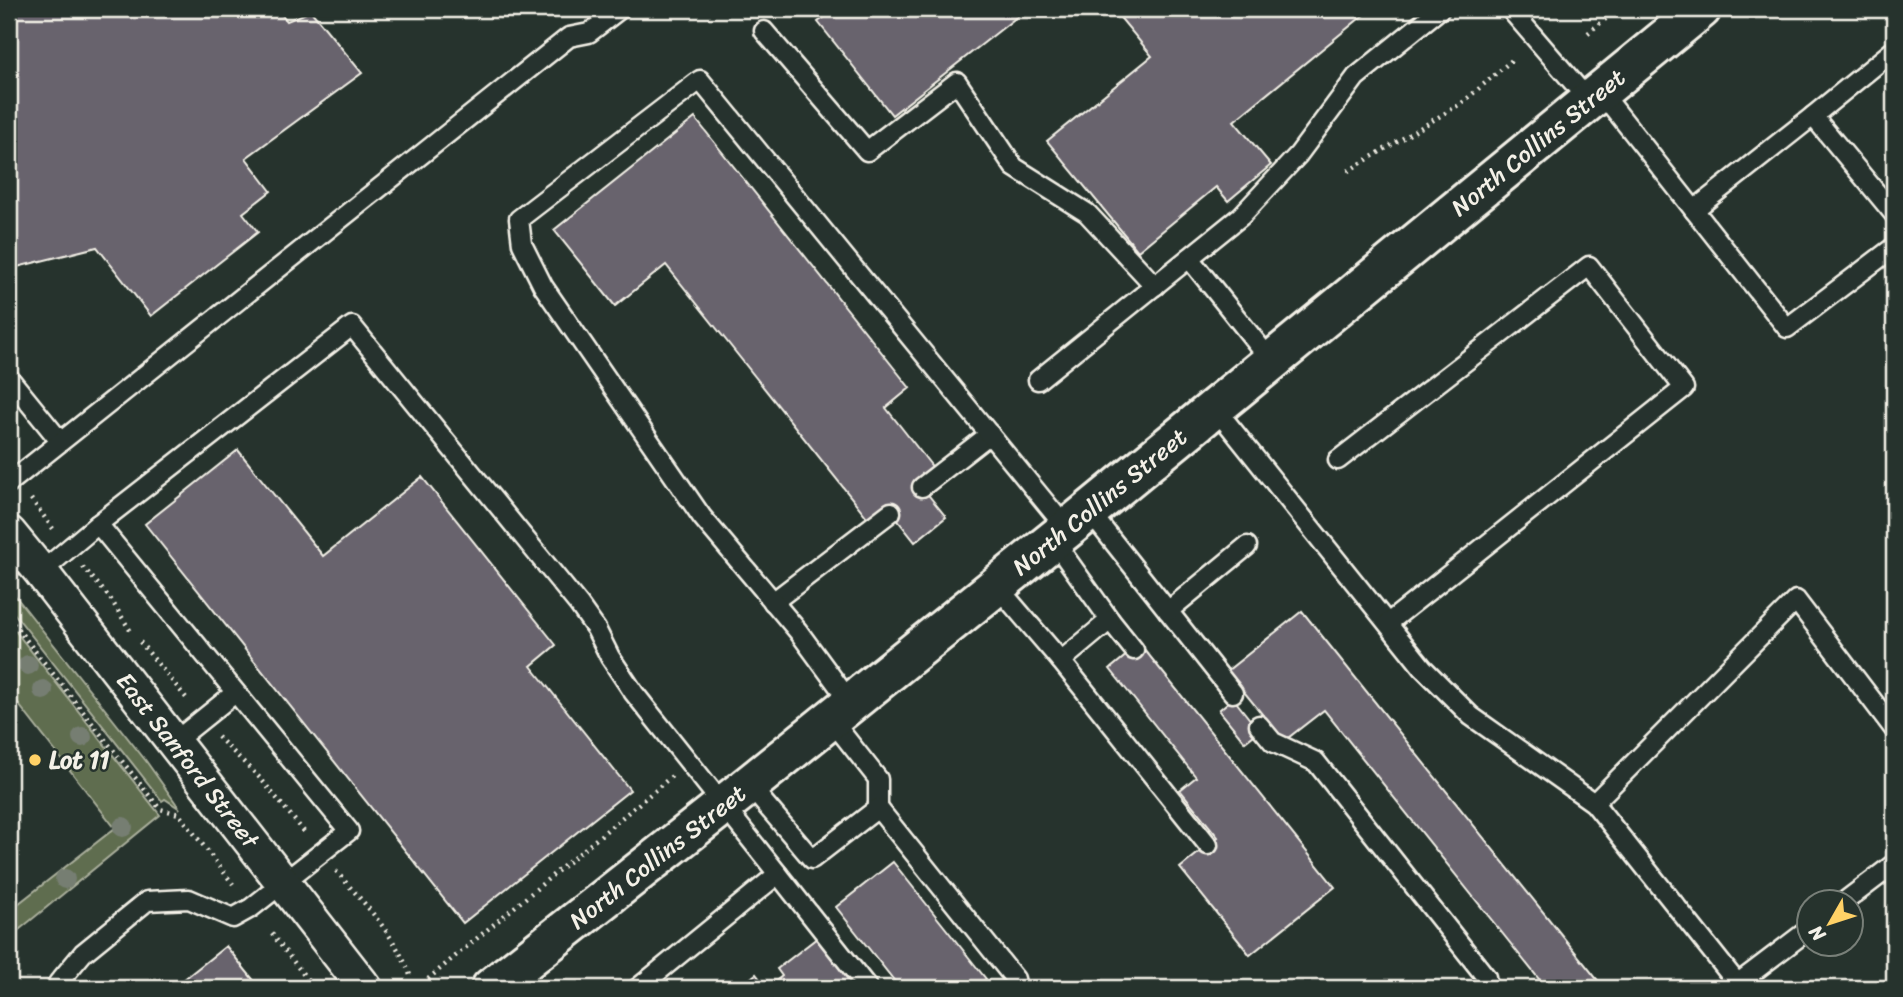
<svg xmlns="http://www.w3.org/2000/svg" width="1903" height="997" viewBox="0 0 1903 997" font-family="Sriracha,sans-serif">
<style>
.green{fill:#5f6d4f;stroke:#aaaf9c;stroke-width:2}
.building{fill:#68636d;stroke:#f4f1e8;stroke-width:2}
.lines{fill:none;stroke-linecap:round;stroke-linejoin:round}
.lane-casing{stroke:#f4f1e8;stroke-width:23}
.street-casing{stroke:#f4f1e8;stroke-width:38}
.primary-casing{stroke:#f4f1e8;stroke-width:44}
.path{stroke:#f4f1e8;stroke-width:4.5;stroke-dasharray:2 5;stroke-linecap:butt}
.lane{stroke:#26332d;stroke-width:18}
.street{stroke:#26332d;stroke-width:33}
.primary{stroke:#26332d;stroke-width:38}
.tree{fill:#767e72}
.poi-dot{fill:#ffd166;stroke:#26332d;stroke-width:2.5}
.labels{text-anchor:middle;stroke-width:5;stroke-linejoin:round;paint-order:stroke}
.street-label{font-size:24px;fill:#f4f1e8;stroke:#26332d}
.poi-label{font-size:24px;font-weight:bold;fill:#f4f1e8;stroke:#26332d;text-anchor:start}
</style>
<rect width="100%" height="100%" fill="#26332d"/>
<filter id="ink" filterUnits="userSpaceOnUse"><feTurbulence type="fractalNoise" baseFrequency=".0143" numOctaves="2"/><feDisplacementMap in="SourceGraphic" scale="14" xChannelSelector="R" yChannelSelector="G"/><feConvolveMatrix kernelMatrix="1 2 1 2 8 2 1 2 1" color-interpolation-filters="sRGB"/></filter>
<g filter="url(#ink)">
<g class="green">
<polygon points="9,588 146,761 180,809 165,799 162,801 9,607"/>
<polygon points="9,623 160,815 9,938 9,911 115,828 9,692"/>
</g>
<g class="building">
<polygon points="9,9 277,9 287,21 311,11 362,73 246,158 271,191 243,213 258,232 151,316 97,247 9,269"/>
<polygon points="836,9 1027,9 892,115 818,22"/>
<polygon points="1113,9 1371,9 1234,121 1271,165 1228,201 1216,187 1138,251 1047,141 1152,56"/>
<polygon points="695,118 910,388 886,408 934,469 918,482 946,517 915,542 888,508 870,521 666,265 615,306 554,230"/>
<polygon points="238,450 323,556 422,477 556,645 531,666 630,790 463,923 145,524"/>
<polygon points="1302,611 1604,988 1535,988 1542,983 1324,710 1284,741 1227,671"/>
<polygon points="1140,644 1335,887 1250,955 1180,868 1218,837 1180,790 1196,777 1110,669"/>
<polygon points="1233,698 1259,731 1245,742 1219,710"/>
<polygon points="893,862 986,979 974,988 900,988 836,907"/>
<polygon points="817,938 856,988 738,988 756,974 767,988 782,976 777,969"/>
<polygon points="226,946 260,988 173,988"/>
</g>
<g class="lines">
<defs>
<g id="lane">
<polyline points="1510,9 1590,102"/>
<polyline points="764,31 867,151 957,82 1014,167 1087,213 1155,286"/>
<polyline points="1601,92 1787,328 1894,247"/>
<polyline points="1813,116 1894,50"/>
<polyline points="1694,210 1813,116 1894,214"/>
<polyline points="1189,258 1272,362"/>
<polyline points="9,378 60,441"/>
<polyline points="1038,380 1241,216 1298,155 1356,77 1440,9"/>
<polyline points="1215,408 1423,668 1471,716 1594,803 1741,988"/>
<polyline points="1338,460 1589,266 1684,388 1388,623"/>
<polyline points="9,483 569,37 589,33 620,9"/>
<polyline points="922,487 990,434"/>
<polyline points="1089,511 1233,693"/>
<polyline points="1053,540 1110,620 1134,650"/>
<polyline points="41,572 98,524"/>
<polyline points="996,585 1061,661 1208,845"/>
<polyline points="773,602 891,512"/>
<polyline points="1168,611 1247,546"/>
<polyline points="1061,661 1110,620"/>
<polyline points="850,702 798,631 702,517 543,286 522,244 519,219 700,80 1067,529"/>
<polyline points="830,718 878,779 878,808"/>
<polyline points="1259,725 1273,742 1316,762 1486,977 1488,988"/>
<polyline points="174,742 235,693"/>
<polyline points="749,785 812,859 878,808 1015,979 1017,988"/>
<polyline points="1594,803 1796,600 1894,729"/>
<polyline points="1844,902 1894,864"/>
<polyline points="1737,984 1808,930"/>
<polyline points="59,988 58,983 83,953 147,901 189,899 233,918 251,908 349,831 98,524 352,326 579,605 596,629 610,657 634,693 778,874"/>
<polyline points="638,988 778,874 868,988"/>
</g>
<g id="street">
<path id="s1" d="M 9,533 L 41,572 L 365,988"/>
</g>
<g id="primary">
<path id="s2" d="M 491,988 L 749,785 L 1067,529 L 1701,9"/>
</g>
</defs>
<use href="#lane" class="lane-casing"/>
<use href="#street" class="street-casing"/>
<use href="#primary" class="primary-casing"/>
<g class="path">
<polyline points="1588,33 1618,9"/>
<polyline points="1348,171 1462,103 1512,60"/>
<polyline points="31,499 54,530"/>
<polyline points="83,567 110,598 130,630"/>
<polyline points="9,618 160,809 179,814 233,884"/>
<polyline points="140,642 188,700"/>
<polyline points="218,737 261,779 306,834"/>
<path d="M 336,871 C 364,903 397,937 411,978"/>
<polyline points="272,934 314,988"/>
<polyline points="428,979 672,776"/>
</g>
<use href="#lane" class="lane"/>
<use href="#street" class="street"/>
<use href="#primary" class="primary"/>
</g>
<g class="tree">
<circle cx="28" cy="665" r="10"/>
<circle cx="43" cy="690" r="10"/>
<circle cx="82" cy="737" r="10"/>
<circle cx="123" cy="827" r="10"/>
<circle cx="65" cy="879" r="10"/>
</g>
</g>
<circle class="poi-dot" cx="35" cy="760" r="7"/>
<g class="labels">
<g class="street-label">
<text dy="8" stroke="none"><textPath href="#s2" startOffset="1346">North Collins Street</textPath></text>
<text dy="8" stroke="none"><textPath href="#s2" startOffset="779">North Collins Street</textPath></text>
<text dy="8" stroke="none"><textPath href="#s1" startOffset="289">East Sanford Street</textPath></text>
<text dy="8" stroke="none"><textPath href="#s2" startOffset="212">North Collins Street</textPath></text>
</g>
<g class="poi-label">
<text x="49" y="768">Lot 11</text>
</g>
</g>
<rect width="1903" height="997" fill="none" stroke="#26332d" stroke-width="35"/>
<rect x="18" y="18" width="1868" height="962" fill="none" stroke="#f4f1e8" stroke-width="2.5" filter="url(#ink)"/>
<g transform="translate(1830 923) rotate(231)"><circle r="33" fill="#26332d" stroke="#787f78" stroke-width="2"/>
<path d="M0-5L12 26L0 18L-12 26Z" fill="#ffd166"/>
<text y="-10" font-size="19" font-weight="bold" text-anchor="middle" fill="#f4f1e8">N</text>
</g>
</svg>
